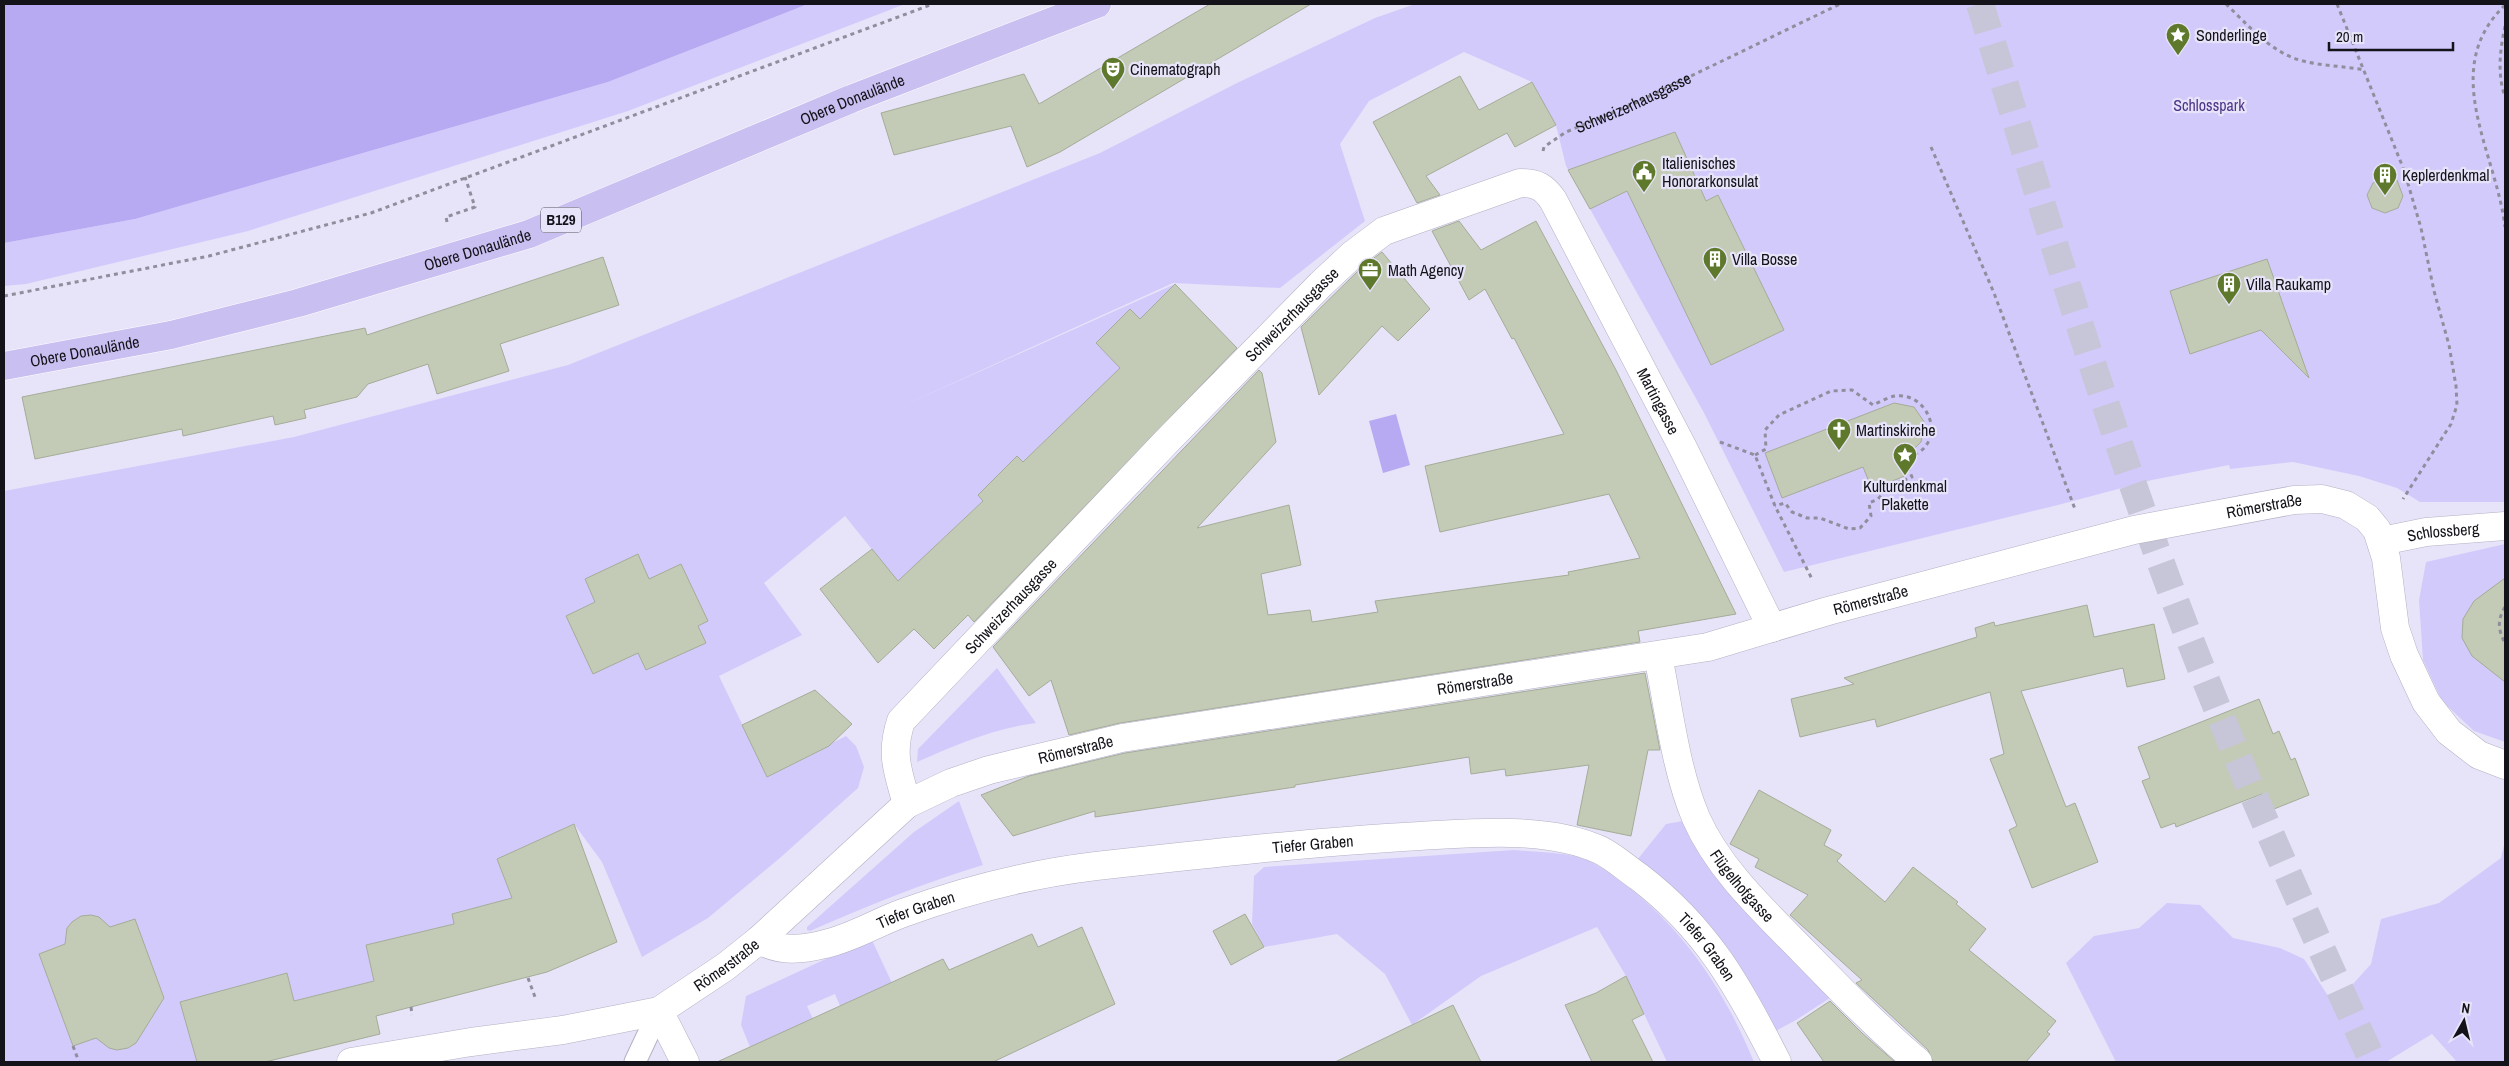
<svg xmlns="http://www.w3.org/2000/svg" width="2509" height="1066" viewBox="0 0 2509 1066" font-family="'Archivo Narrow',sans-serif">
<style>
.green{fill:#d3cafc}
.water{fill:#b7a9f2}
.building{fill:#c3cbb7;stroke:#a4ac98}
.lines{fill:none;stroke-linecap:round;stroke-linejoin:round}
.primary-tunnel{stroke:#c7c5d8;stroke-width:28;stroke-dasharray:28 14;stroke-linecap:butt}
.lane-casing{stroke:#b3b0c4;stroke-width:23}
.street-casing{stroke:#b3b0c4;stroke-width:29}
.primary-casing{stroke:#fff;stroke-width:29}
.path{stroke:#908e9d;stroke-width:3;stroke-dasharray:4 4;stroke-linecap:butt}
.lane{stroke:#fff;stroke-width:21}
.street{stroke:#fff;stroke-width:28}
.primary{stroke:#cabff1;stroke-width:28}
.labels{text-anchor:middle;stroke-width:4.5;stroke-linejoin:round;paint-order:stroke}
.shield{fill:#e7e4f9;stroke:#53525d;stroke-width:1}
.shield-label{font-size:15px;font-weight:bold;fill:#14131a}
.poi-label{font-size:16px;fill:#14131a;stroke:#e7e4f9;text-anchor:start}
.street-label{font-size:16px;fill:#14131a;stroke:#e7e4f9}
.park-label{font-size:16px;fill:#4d3589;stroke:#e7e4f9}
</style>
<rect width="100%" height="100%" fill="#e7e4f9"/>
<g class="green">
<polygon points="808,4 905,4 628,111 248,231 26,284 4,286 4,243 135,219 608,82"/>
<polygon points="1415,4 2505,4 2505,502 2420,502 2397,488 2359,476 2293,462 2230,469 2229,465 2152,480 2058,505 1784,572 1703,411 1566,166 1556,125 1532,82 1464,52 1369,101 1340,144 1365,221 1280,288 1173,283 898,408 1175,284 1140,319 1130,309 1096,343 1120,368 1023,462 1017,456 978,495 983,501 938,543 953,559 912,599 845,516 764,583 802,635 719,676 767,776 846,736 856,746 864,767 858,788 781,857 708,918 642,957 602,862 574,824 497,859 512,898 452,914 454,924 366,945 374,981 294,1001 287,973 192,1044 197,1062 4,1062 4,491 294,437 568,365 1100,153 1237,83 1375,18"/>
<polygon points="2505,544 2505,742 2474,731 2442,701 2423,660 2419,600 2426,562"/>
<path d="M 997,668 L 1036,723 C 995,728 955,745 917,762 L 918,749 Z"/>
<path d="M 959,801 L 983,865 C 923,883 867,906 810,931 L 807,930 L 807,927 L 914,832 Z"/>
<polygon points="1689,820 1833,996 1796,1020 1774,1032 1637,860 1666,824"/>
<polygon points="2505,841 2505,1062 2457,1062 2432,1034 2386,1062 2116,1062 2066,963 2094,936 2139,928 2167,903 2200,905 2233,938 2280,948 2304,959 2334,1005 2371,964 2381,919 2439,903 2501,858"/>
<path d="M 1514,850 C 1534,852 1557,852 1578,857 C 1596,862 1612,875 1627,886 C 1687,933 1725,992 1754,1062 L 1667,1062 L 1626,976 L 1597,927 L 1481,976 L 1412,1025 L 1385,974 L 1337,934 L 1264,947 L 1252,924 L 1254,876 L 1264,867 Z"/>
<polygon points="871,938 892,983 840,1006 835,994 807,1006 813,1019 750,1047 741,1025 746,996"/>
</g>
<g class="water">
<polygon points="4,4 808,4 608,82 135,219 4,243"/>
<polygon points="1396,414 1410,465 1383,473 1369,421"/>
</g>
<g class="building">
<polygon points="1210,4 1311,4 1060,152 1027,167 1011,126 894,155 881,113 1024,74 1039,104"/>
<polygon points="1460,76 1479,110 1532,82 1556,125 1515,147 1507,133 1426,176 1440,195 1417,203 1373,122"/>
<polygon points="1675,132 1706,201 1718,195 1784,330 1711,365 1627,191 1590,209 1568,170"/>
<polygon points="2395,175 2403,196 2398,208 2385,213 2372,208 2367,195 2373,183"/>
<polygon points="1459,221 1481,250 1536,221 1616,370 1736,614 1638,631 1640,642 1120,723 1069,735 1051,680 1029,696 993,647 1259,370 1262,373 1276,442 1197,528 1289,505 1301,565 1261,574 1268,615 1310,610 1312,622 1378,612 1375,601 1569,575 1568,572 1640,558 1609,494 1440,532 1425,466 1564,434 1514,338 1512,339 1485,289 1469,300 1432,231"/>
<polygon points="1382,252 1430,309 1398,341 1382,326 1319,395 1301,327 1362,267"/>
<polygon points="603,257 619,305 500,344 509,371 437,394 428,364 368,384 357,397 304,410 306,418 275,425 273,416 183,436 182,429 35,459 22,397 365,328 367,335"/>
<polygon points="2267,259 2309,378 2261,330 2190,354 2170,291"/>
<polygon points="1175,284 1237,348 974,622 968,615 934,649 914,629 878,663 820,589 872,549 898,581 983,501 978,495 1017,456 1023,462 1120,368 1096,343 1130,309 1140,319"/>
<polygon points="1894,403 1914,407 1925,423 1921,442 1900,462 1905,476 1872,489 1863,467 1782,498 1765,453"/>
<polygon points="638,554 649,579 681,564 708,621 698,626 706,643 646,670 638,653 593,674 566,616 595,602 585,579"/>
<polygon points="2505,578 2505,682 2472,656 2462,638 2463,619 2474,601"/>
<polygon points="2087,605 2094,637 2154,624 2165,679 2127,687 2123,668 2021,691 2066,807 2075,803 2098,862 2032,888 2009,830 2017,826 1990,759 2004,754 1990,692 1877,727 1875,719 1800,737 1791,699 1854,684 1844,678 1977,637 1975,628 1994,622 1995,626"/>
<polygon points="1645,673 1660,750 1648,750 1631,836 1577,825 1589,765 1506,776 1505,769 1471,774 1469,757 1295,785 1295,787 1095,817 1095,811 1013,836 981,795 1029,776 1125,753"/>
<polygon points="815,690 852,724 829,746 767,777 742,725"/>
<polygon points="2259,699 2273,734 2279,731 2291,760 2295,758 2309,795 2269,811 2262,794 2176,827 2175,823 2161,828 2142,781 2150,778 2138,747"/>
<polygon points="1759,790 1831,830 1824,845 1842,855 1837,861 1885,902 1913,867 1958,902 1956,904 1986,929 1969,950 2056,1021 2047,1032 2050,1034 2026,1062 1933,1062 1928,1050 1856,983 1862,980 1790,915 1808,895 1755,867 1759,859 1730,844"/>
<polygon points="574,824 617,942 547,972 376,1016 380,1034 265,1062 197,1062 180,1002 287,973 294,1001 374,981 366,945 454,924 452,914 512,898 497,859"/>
<polygon points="1245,914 1264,947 1231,965 1213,931"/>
<polygon points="91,915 99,917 110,927 135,919 164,998 136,1043 128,1048 117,1050 109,1048 96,1038 73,1046 39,954 65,944 67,928 72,922 81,916"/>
<polygon points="1082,927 1115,1004 993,1062 717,1062 943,959 949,970 1032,934 1038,947"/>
<polygon points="1626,976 1644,1014 1632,1020 1653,1062 1592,1062 1565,1005 1596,993"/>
<polygon points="1830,1001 1862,1033 1895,1062 1824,1062 1797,1023"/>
<polygon points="1453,1005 1481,1062 1335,1062 1412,1025"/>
</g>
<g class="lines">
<path class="primary-tunnel" d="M 1980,4 C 2038,192 2094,381 2162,566 C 2224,735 2298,899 2373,1062"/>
<defs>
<polyline id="lane" points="635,1062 659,1011"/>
<g id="street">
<path id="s2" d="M 2382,541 L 2426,532 L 2505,526"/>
<path id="s3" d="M 1658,656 C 1669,709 1675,768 1696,818 C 1719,870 1764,911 1803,951 C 1840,989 1877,1027 1918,1062"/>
<path id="s4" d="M 907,804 C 898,772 890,754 901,721 L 1166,442 L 1321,284 L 1352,255 L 1384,231 L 1520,183 C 1537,183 1544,187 1553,200 L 1682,446 L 1772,628"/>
<path id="s5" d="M 759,940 C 781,952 801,950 825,944 C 852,938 878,922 903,913 C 966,890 1030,874 1096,866 C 1204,854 1312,842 1420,836 C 1476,833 1548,826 1600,850 C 1614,857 1626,868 1639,877 C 1707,929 1739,987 1777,1062"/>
<polyline points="659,1011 685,1062"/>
<path id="s6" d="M 351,1062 L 471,1042 L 563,1030 L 659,1011 L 725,967 L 759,940 L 907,804 L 951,783 L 989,770 L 1122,738 L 1708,647 L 1828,611 L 2134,530 L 2294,500 L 2322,499 L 2346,505 L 2367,518 L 2377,530 L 2386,558 L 2395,628 L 2404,655 L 2426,702 L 2449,732 L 2479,755 L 2505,765"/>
</g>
<g id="primary">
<path id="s7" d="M 4,366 L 171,335 L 298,303 L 529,234 L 851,99 L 1097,4"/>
</g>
</defs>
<use href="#lane" class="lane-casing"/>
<use href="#street" class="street-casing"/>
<use href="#primary" class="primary-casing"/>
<g class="path">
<path d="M 2226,4 C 2248,25 2271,53 2303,61 C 2322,66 2344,66 2364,70"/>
<polyline points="2337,4 2404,170 2421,228 2434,291 2449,345 2456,386 2457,405 2451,424 2403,499"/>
<path d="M 2505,5 C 2438,70 2496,151 2505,227"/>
<path d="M 2505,26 C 2500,50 2497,74 2505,97"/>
<polyline points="1931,147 1994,293 2075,509"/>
<path id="s1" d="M 1543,151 L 1544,147 L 1566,132 L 1629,106 L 1840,4"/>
<polyline points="447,222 446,217 475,207 465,177"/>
<polyline points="4,296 209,256 371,213 933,4"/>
<polyline points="1720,442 1755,455 1775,506 1812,579"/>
<path d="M 1755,455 L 1766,449 L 1765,430 L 1779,415 L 1831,391 L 1852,390 L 1873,405 C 1880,402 1888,397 1895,396 C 1924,392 1944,430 1922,450 C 1918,454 1910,456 1904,459 L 1912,477 L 1890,486 L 1878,499 L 1869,503 L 1871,516 L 1860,528 L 1849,529 L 1820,518 L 1807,518 L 1792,512 L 1785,503 L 1775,506"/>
<path d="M 2505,607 C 2497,620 2498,630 2505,643"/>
<polyline points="528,978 535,997"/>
<polyline points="411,1007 412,1015"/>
<polyline points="73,1046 79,1062"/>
</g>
<use href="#lane" class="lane"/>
<use href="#street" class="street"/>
<use href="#primary" class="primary"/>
</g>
<defs>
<symbol id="sight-pin" viewBox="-11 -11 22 30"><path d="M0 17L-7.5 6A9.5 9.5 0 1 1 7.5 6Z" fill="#5f792c" stroke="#e7e4f9"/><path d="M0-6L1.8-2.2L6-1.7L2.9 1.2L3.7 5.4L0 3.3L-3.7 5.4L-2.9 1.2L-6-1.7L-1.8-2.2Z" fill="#fff"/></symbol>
<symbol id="theatre-pin" viewBox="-11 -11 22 30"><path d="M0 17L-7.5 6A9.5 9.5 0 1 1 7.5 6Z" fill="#5f792c" stroke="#e7e4f9"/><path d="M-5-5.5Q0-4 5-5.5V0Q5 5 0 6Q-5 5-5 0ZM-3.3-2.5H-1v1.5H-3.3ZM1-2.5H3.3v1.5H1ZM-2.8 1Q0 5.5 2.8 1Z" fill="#fff"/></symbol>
<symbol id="civic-pin" viewBox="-11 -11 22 30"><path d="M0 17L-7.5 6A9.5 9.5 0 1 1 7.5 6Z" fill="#5f792c" stroke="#e7e4f9"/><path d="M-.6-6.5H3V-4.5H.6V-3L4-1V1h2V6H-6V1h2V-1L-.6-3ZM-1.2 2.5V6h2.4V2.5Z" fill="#fff"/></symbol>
<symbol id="building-pin" viewBox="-11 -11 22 30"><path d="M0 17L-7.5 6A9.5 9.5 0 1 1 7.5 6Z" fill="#5f792c" stroke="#e7e4f9"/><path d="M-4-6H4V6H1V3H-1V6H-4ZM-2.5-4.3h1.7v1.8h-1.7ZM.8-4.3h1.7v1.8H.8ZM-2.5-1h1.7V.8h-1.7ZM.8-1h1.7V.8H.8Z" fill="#fff"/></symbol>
<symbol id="office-pin" viewBox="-11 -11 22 30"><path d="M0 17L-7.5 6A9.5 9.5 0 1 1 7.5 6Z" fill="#5f792c" stroke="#e7e4f9"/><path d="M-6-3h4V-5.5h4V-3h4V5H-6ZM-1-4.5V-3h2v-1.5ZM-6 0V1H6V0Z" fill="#fff"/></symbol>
<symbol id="church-pin" viewBox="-11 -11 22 30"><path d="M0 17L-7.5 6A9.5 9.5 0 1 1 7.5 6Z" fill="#5f792c" stroke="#e7e4f9"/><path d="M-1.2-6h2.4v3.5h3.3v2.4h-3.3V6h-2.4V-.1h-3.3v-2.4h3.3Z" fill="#fff"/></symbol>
</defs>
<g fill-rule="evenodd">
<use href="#sight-pin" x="2164" y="21" width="28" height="38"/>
<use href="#theatre-pin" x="1099" y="55" width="28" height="38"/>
<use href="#civic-pin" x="1630" y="158" width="28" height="38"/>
<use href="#building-pin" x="2371" y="161" width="28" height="38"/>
<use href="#building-pin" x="1701" y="245" width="28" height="38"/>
<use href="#office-pin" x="1356" y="256" width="28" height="38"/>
<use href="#building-pin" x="2215" y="270" width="28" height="38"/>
<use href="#church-pin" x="1825" y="416" width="28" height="38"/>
<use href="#sight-pin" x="1891" y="441" width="28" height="38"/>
</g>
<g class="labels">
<rect class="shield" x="541" y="207.5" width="40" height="25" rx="4"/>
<g class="shield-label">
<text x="561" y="225">B129</text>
</g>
<g class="poi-label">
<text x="2196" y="41">Sonderlinge</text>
<text x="1130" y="75">Cinematograph</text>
<text x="1662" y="169">Italienisches<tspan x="1662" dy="18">Honorarkonsulat</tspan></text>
<text x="2402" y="181">Keplerdenkmal</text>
<text x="1732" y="265">Villa Bosse</text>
<text x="1388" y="276">Math Agency</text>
<text x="2246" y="290">Villa Raukamp</text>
<text x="1856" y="436">Martinskirche</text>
<text x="1905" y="492" text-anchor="middle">Kulturdenkmal<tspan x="1905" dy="18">Plakette</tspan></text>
</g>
<g class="street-label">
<text dy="6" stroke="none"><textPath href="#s7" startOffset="892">Obere Donaulände</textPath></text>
<text dy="6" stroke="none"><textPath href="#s1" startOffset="104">Schweizerhausgasse</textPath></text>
<text dy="6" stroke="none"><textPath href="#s7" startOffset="488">Obere Donaulände</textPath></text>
<text dy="6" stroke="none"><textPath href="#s4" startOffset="649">Schweizerhausgasse</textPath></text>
<text dy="6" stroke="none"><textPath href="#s7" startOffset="82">Obere Donaulände</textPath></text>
<text dy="6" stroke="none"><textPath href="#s4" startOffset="1184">Martingasse</textPath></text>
<text dy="6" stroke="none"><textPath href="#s6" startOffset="2029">Römerstraße</textPath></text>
<text dy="6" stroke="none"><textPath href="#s2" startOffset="62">Schlossberg</textPath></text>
<text dy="6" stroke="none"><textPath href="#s6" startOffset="1624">Römerstraße</textPath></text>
<text dy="6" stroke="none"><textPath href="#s4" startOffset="244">Schweizerhausgasse</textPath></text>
<text dy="6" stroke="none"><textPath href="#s6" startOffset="1219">Römerstraße</textPath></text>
<text dy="6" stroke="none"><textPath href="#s6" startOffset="814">Römerstraße</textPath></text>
<text dy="6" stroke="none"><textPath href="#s5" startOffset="569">Tiefer Graben</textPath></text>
<text dy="6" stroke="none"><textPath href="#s3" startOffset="249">Flügelhofgasse</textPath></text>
<text dy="6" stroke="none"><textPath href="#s5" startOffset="165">Tiefer Graben</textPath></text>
<text dy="6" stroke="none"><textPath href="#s5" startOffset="1004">Tiefer Graben</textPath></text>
<text dy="6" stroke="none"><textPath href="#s6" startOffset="394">Römerstraße</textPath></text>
</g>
<g class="park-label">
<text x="2209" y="111">Schlosspark</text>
</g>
</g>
<rect width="2509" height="1066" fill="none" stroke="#14131a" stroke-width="10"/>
<g transform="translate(2464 1021) rotate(8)" stroke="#e7e4f9" stroke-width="4" paint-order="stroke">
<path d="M0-4L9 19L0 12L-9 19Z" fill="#14131a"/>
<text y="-8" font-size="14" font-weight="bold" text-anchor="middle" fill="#14131a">N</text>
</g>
<path d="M2329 42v8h124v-8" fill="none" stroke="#14131a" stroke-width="2.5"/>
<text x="2336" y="42" font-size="15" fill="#14131a" stroke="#e7e4f9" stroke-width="4" paint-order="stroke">20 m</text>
</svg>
